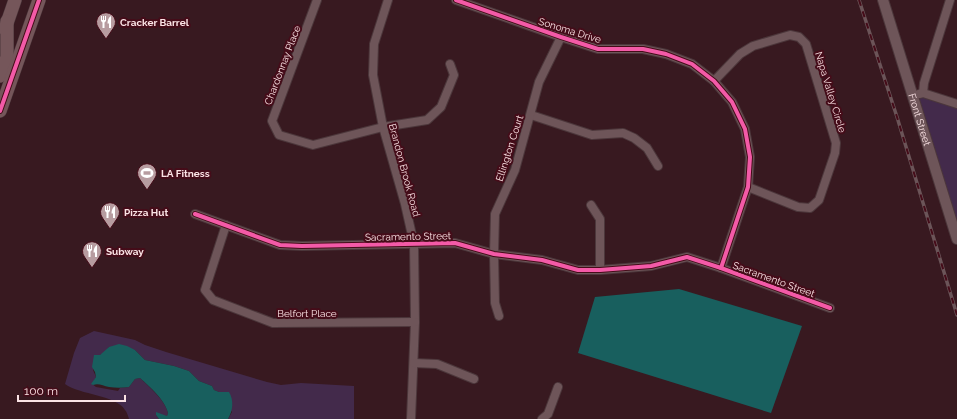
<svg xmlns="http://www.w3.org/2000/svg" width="957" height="419" viewBox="0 0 957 419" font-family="Raleway,sans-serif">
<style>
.green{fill:#432a4b}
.water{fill:#185f5e}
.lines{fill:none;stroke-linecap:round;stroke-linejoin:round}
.minor-casing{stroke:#4c373b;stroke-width:10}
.tertiary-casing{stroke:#4c373b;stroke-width:12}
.trunk-casing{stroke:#4c373b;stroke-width:14}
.minor{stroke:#6e5559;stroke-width:8}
.tertiary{stroke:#6e5559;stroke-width:10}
.trunk{stroke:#75565a;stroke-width:13}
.rail-casing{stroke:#6b5458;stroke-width:3.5}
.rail{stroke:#450c19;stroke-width:2;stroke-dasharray:6;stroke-linecap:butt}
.cycleway-casing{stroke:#450c19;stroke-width:6}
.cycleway{stroke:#f35aa7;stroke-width:4}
.labels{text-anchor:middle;stroke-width:4;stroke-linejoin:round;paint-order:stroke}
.poi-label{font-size:10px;font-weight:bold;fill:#fbe3e5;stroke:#450c19;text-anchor:start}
.street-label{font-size:10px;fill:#fbe3e5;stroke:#450c19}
</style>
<rect width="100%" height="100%" fill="#381920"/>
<g class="green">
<polygon points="917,98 927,98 957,108 957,220 955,219"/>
<path d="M 94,331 L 135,340 L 145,345 L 166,352 L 267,382 L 281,385 L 301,383 L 354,386 L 354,419 L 228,419 L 232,412 L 219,392 L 214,390 L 212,386 L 199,381 L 189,371 L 174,366 L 145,360 L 135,350 L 109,347 L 104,353 L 100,355 L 93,370 L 96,377 L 92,384 L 96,387 L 118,391 L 120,388 L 129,387 L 135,379 L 140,378 C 150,388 165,400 168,413 L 167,416 L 156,415 L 159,419 L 129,419 C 128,416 127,412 125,410 C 116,395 80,395 65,384 L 74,353 L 80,338 Z"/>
</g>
<g class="water">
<polygon points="679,289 802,326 771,413 578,353 595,297"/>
<path d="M 119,344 L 127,346 L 135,350 L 145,360 L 174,366 L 189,371 L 199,381 L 212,386 L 214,390 L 219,392 L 229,392 C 234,400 233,411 228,419 L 159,419 L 156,415 L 156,412 L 167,416 L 168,413 C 165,400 150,387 140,378 L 135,379 L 129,387 C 122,388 116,388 109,387 C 103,386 99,383 93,385 L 91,384 L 96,377 L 95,372 L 92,367 L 94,355 L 100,355 L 109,347 Z"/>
</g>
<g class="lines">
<defs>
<g id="minor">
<polyline points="317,0 272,121 279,135 313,145 383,127 427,120 441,107 454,75 450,64"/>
<polyline points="388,0 374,44 373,75 383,127 405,204 414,244 415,322 411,419"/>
<polyline points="456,0 561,37 598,49 643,49 666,54 692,64 714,81 732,102 745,129 750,157 748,187 721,268"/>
<polyline points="714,81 740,54 753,46 790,35 799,37 806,44 836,143 835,153 819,200 810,208 798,207 748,187"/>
<polyline points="923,93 924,83 950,0"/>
<polyline points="919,94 923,93 957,104"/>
<polyline points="531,115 592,135 623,133 634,138 647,148 658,166"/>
<polyline points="591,205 600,219 600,270"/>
<polyline points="195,214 280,245 302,246 455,243 494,254 542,260 578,270 600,270 651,266 687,257 721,268 830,308"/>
<polyline points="226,225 205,290 213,300 273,323 415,322"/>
<polyline points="499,316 495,303 494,254 495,214 515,170 539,82 561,37"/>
<polyline points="414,363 437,364 474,379"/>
<polyline points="542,419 548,414 558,387"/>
</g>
<g id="tertiary">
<path id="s1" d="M 883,0 L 957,239"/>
</g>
<g id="trunk">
<polyline points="5,29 15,0"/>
<polyline points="0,76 7,57 7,21"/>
<polyline points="0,111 39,0"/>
</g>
</defs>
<use href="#minor" class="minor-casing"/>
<use href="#tertiary" class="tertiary-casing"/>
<use href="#trunk" class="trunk-casing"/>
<use href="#minor" class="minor"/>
<use href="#tertiary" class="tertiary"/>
<use href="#trunk" class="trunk"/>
<defs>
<polyline id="rail" points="859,0 897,117 957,315"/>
</defs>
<use href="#rail" class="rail-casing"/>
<use href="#rail" class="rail"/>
<defs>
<g id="cycleway">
<polyline points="456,0 561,37 598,49 643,49 666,54 692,64 714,81 732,102 745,129 750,157 748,187 721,268"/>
<polyline points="0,111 39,0"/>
<polyline points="195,214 280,245 302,246 455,243 494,254 542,260 578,270 600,270 651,266 687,257 721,268 830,308"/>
</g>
</defs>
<use href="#cycleway" class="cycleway-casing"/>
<use href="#cycleway" class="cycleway"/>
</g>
<defs>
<symbol id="restaurant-pin" viewBox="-11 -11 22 30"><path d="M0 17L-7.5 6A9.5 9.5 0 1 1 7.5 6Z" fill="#b79ca0" stroke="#450c19"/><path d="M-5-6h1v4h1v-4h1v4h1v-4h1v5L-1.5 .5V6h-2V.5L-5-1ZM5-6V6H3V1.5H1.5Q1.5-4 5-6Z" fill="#fff"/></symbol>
<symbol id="stadium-pin" viewBox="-11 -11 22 30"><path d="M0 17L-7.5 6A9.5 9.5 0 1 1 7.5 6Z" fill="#b79ca0" stroke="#450c19"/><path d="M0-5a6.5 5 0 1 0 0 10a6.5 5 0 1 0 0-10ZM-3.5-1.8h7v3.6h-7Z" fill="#fff"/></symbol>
</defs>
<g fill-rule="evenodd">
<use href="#restaurant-pin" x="95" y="11" width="22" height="30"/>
<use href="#stadium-pin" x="136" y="162" width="22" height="30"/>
<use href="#restaurant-pin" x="99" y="201" width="22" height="30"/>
<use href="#restaurant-pin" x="81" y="240" width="22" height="30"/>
</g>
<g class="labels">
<g class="poi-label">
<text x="120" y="26">Cracker Barrel</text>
<text x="161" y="177">LA Fitness</text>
<text x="124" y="216">Pizza Hut</text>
<text x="106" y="255">Subway</text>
</g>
<g class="street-label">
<text transform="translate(570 30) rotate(17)" y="4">Sonoma Drive</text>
<text transform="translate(282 65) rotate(-69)" y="4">Chardonnay Place</text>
<text transform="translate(831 92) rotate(73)" y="4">Napa Valley Circle</text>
<text dy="4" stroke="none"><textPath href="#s1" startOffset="125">Front Street</textPath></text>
<text transform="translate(509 148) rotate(-72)" y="4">Ellington Court</text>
<text transform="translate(405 170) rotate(75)" y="4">Brandon Brook Road</text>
<text transform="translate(408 236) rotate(-1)" y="4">Sacramento Street</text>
<text transform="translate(774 279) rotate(20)" y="4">Sacramento Street</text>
<text x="307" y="317">Belfort Place</text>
</g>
</g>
<path d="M18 395v6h107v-6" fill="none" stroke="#fbe3e5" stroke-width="2"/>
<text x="24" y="395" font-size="12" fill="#fbe3e5" stroke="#450c19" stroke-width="3" paint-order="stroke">100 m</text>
</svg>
